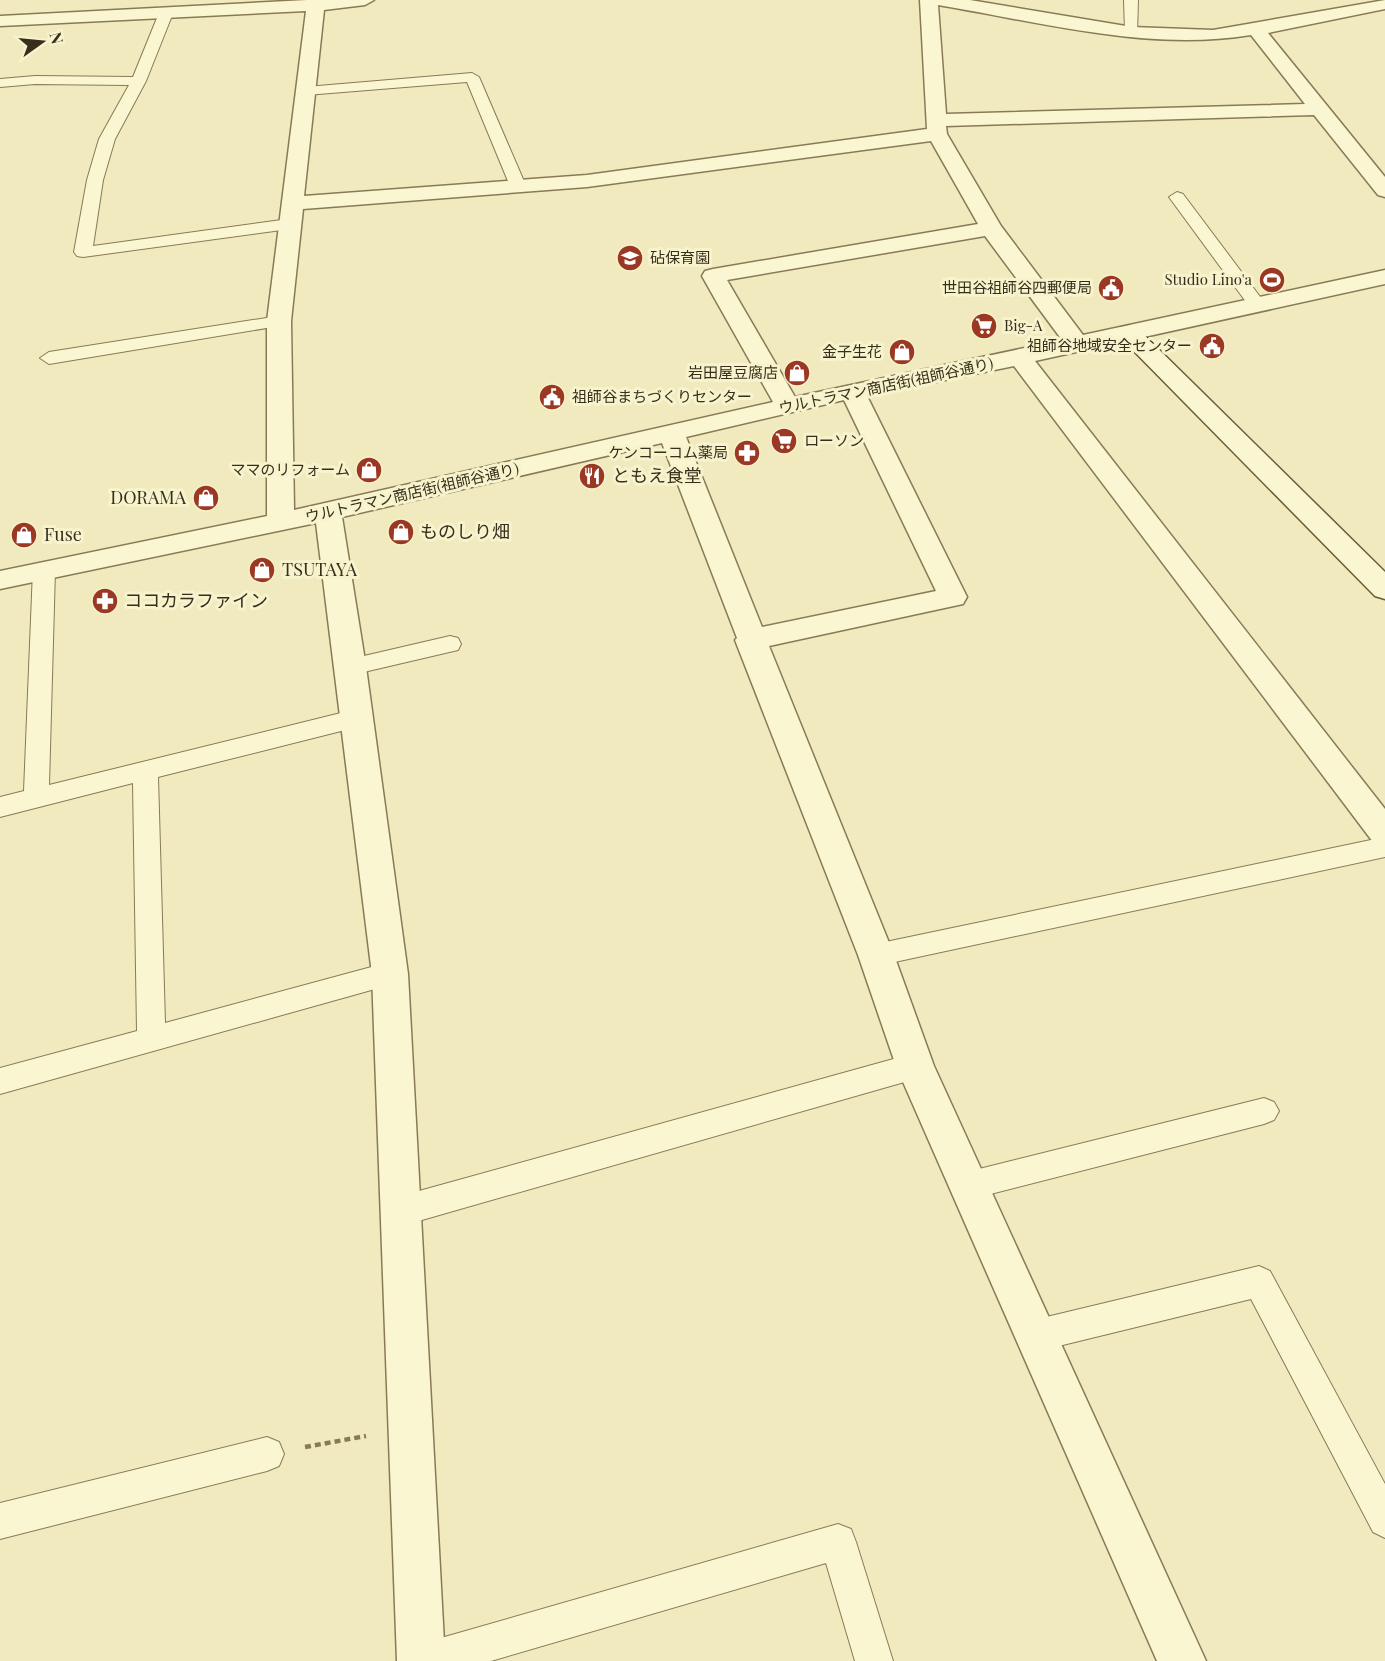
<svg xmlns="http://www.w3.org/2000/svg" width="1385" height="1661" viewBox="0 0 1385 1661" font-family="'Playfair Display','Noto Sans JP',serif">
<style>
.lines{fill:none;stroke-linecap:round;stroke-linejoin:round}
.lane-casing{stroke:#897a56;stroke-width:2}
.street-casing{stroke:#897a56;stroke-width:3}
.secondary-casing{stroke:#6a5b39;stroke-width:3}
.path{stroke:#897a56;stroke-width:4.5;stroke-dasharray:6 4;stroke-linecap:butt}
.lane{fill:#faf6d1;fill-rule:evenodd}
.street{fill:#faf6d1;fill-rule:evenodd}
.secondary{fill:#faf6d1;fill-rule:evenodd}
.labels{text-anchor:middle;stroke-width:6;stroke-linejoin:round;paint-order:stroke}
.far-poi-label{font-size:15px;fill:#372e1b;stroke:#f7f3cd;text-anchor:end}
.far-street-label{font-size:15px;fill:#372e1b;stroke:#f7f3cd}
.poi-label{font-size:18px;fill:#372e1b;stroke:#f7f3cd;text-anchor:start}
</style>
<rect width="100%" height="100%" fill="#f0eabe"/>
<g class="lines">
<defs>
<g id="lane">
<polygon points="1124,0 1138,0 1137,35 1132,36 1125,32"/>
<polygon points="166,9 173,13 146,81 115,139 103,180 93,246 289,219 297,224 289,229 83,257 77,256 74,252 87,180 99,139 129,85 35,84 0,87 0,79 35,76 133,77 159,13"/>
<polygon points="472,73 479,77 526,186 524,189 518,191 510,186 467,82 306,95 299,91 306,87"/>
<polygon points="1177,192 1183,194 1267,306 1264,310 1252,310 1169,197"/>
<polygon points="279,316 288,321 285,325 49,364 40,358 49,352"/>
<polygon points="44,563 52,565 55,570 49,785 357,709 365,712 369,718 365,724 357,727 158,777 165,1023 390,962 400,966 404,974 400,982 0,1094 0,1068 137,1031 133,783 0,817 0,797 24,791 33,570 36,565"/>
<polygon points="450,636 458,638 461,644 458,650 351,675 343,673 339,667 343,661 351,659"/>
<polygon points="1385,837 1385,857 876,966 866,963 862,955 866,947 876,944"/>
<polygon points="915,1053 925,1057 929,1066 925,1075 915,1079 401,1226 390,1221 386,1211 390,1201 401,1196"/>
<polygon points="1264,1098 1274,1102 1279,1111 1274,1120 1264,1124 967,1200 956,1196 952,1186 956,1176 967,1172"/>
<polygon points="1259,1266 1270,1271 1385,1484 1385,1538 1373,1532 1251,1299 1034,1352 1022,1348 1018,1336 1022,1324 1034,1320"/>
<polygon points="267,1437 279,1442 284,1454 279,1466 267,1471 0,1539 0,1503"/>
<polygon points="838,1524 851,1529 856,1542 893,1661 855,1661 826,1563 491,1661 408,1661 414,1648 427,1642"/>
</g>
<path id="street" d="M 307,0 L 374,0 L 365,5 L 324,10 L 304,196 L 587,175 L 927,129 L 920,0 L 970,0 L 1132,27 L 1213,30 L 1385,0 L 1385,9 L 1268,33 L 1385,177 L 1385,197 L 1378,195 L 1314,115 L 946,126 L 947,134 L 1001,226 L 1083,335 L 1385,270 L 1385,284 L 1035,361 L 1385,809 L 1385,846 L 1373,842 L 1014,366 L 867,396 L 967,597 L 963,604 L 769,646 L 894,955 L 934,1066 L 1206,1661 L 1157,1661 L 896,1066 L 858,955 L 735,640 L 737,638 L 662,443 L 342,517 L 366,667 L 408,974 L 445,1661 L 397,1661 L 372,974 L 316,523 L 0,589 L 0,571 L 267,516 L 267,321 L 306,11 L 0,26 L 0,16 ZM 938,5 C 1040,22 1148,52 1251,35 L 1305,104 L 946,114 ZM 931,141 L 978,224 L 713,269 L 705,271 L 702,276 L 773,402 L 294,510 L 291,321 L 303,209 L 587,187 ZM 985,236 L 1062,340 L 795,397 L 727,280 ZM 844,400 L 936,591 L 762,627 L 686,437 Z"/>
<polygon id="secondary" points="1129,326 1137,328 1385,572 1385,599 1375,596 1121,338 1117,333 1121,328"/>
</defs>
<use href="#lane" class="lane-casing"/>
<use href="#street" class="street-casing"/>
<use href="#secondary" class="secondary-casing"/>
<polyline class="path" points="305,1447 366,1436"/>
<use href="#lane" class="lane"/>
<use href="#street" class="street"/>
<use href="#secondary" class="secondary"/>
</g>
<defs>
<symbol id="school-disc" viewBox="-11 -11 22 22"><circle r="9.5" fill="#9b3823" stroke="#f7f3cd"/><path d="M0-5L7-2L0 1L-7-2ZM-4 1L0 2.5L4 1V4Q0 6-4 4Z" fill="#fff"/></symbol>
<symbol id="stadium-disc" viewBox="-11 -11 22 22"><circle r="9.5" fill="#9b3823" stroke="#f7f3cd"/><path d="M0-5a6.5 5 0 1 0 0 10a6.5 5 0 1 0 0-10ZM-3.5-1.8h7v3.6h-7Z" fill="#fff"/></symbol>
<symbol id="civic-disc" viewBox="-11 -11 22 22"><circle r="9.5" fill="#9b3823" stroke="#f7f3cd"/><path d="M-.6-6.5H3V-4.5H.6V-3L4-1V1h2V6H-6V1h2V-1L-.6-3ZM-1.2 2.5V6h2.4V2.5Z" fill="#fff"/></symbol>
<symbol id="supermarket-disc" viewBox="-11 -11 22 22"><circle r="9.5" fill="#9b3823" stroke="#f7f3cd"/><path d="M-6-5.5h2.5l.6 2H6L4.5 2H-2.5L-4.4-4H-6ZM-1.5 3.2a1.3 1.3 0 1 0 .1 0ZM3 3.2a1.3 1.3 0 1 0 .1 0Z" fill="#fff"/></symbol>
<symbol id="shop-disc" viewBox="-11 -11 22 22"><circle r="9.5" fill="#9b3823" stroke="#f7f3cd"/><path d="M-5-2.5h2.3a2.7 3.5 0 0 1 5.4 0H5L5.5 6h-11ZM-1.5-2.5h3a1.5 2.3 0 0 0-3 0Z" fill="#fff"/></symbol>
<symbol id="pharmacy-disc" viewBox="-11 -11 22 22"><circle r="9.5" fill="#9b3823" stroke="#f7f3cd"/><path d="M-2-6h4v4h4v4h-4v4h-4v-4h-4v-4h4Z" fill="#fff"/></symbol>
<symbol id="restaurant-disc" viewBox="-11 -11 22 22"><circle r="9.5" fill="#9b3823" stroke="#f7f3cd"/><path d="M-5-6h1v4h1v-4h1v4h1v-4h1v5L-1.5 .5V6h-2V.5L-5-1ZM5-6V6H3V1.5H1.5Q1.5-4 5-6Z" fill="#fff"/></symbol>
</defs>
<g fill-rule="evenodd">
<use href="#school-disc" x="615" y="243" width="30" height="30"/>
<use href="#stadium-disc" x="1257" y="265" width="30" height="30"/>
<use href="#civic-disc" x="1096" y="273" width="30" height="30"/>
<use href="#supermarket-disc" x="969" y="311" width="30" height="30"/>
<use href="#civic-disc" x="1197" y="331" width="30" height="30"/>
<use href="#shop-disc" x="887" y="337" width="30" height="30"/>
<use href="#shop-disc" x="782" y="358" width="30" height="30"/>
<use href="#civic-disc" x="537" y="382" width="30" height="30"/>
<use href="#supermarket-disc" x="769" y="426" width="30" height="30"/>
<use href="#pharmacy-disc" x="732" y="438" width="30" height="30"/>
<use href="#shop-disc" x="354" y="455" width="30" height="30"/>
<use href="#restaurant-disc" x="577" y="461" width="30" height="30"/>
<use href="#shop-disc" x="191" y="483" width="30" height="30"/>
<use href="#shop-disc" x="386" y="517" width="30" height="30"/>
<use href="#shop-disc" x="9" y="520" width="30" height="30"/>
<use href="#shop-disc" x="247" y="555" width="30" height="30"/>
<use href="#pharmacy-disc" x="90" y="586" width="30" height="30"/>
</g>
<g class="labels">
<g class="far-poi-label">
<text x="650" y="263" text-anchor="start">砧保育園</text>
<text x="1252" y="285">Studio Lino'a</text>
<text x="1092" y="293">世田谷祖師谷四郵便局</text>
<text x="1004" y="331" text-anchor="start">Big-A</text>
<text x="1192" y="351">祖師谷地域安全センター</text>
<text x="882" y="357">金子生花</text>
<text x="778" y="378">岩田屋豆腐店</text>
<text x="572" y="402" text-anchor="start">祖師谷まちづくりセンター</text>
<text x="804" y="446" text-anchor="start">ローソン</text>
<text x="728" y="458">ケンコーコム薬局</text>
<text x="350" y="475">ママのリフォーム</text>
</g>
<g class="far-street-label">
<text transform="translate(886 386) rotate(-12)" y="5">ウルトラマン商店街(祖師谷通り)</text>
<text transform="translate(412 493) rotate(-13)" y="5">ウルトラマン商店街(祖師谷通り)</text>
</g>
<g class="poi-label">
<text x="612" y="482">ともえ食堂</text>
<text x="186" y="504" text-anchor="end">DORAMA</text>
<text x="420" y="538">ものしり畑</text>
<text x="44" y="541">Fuse</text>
<text x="282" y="576">TSUTAYA</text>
<text x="124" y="607">ココカラファイン</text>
</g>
</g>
<g transform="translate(42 42) rotate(75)" stroke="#f7f3cd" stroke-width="4.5" paint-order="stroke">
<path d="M0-4.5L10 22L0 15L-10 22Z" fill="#372e1b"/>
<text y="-9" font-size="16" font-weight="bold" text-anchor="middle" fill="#372e1b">N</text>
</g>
</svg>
